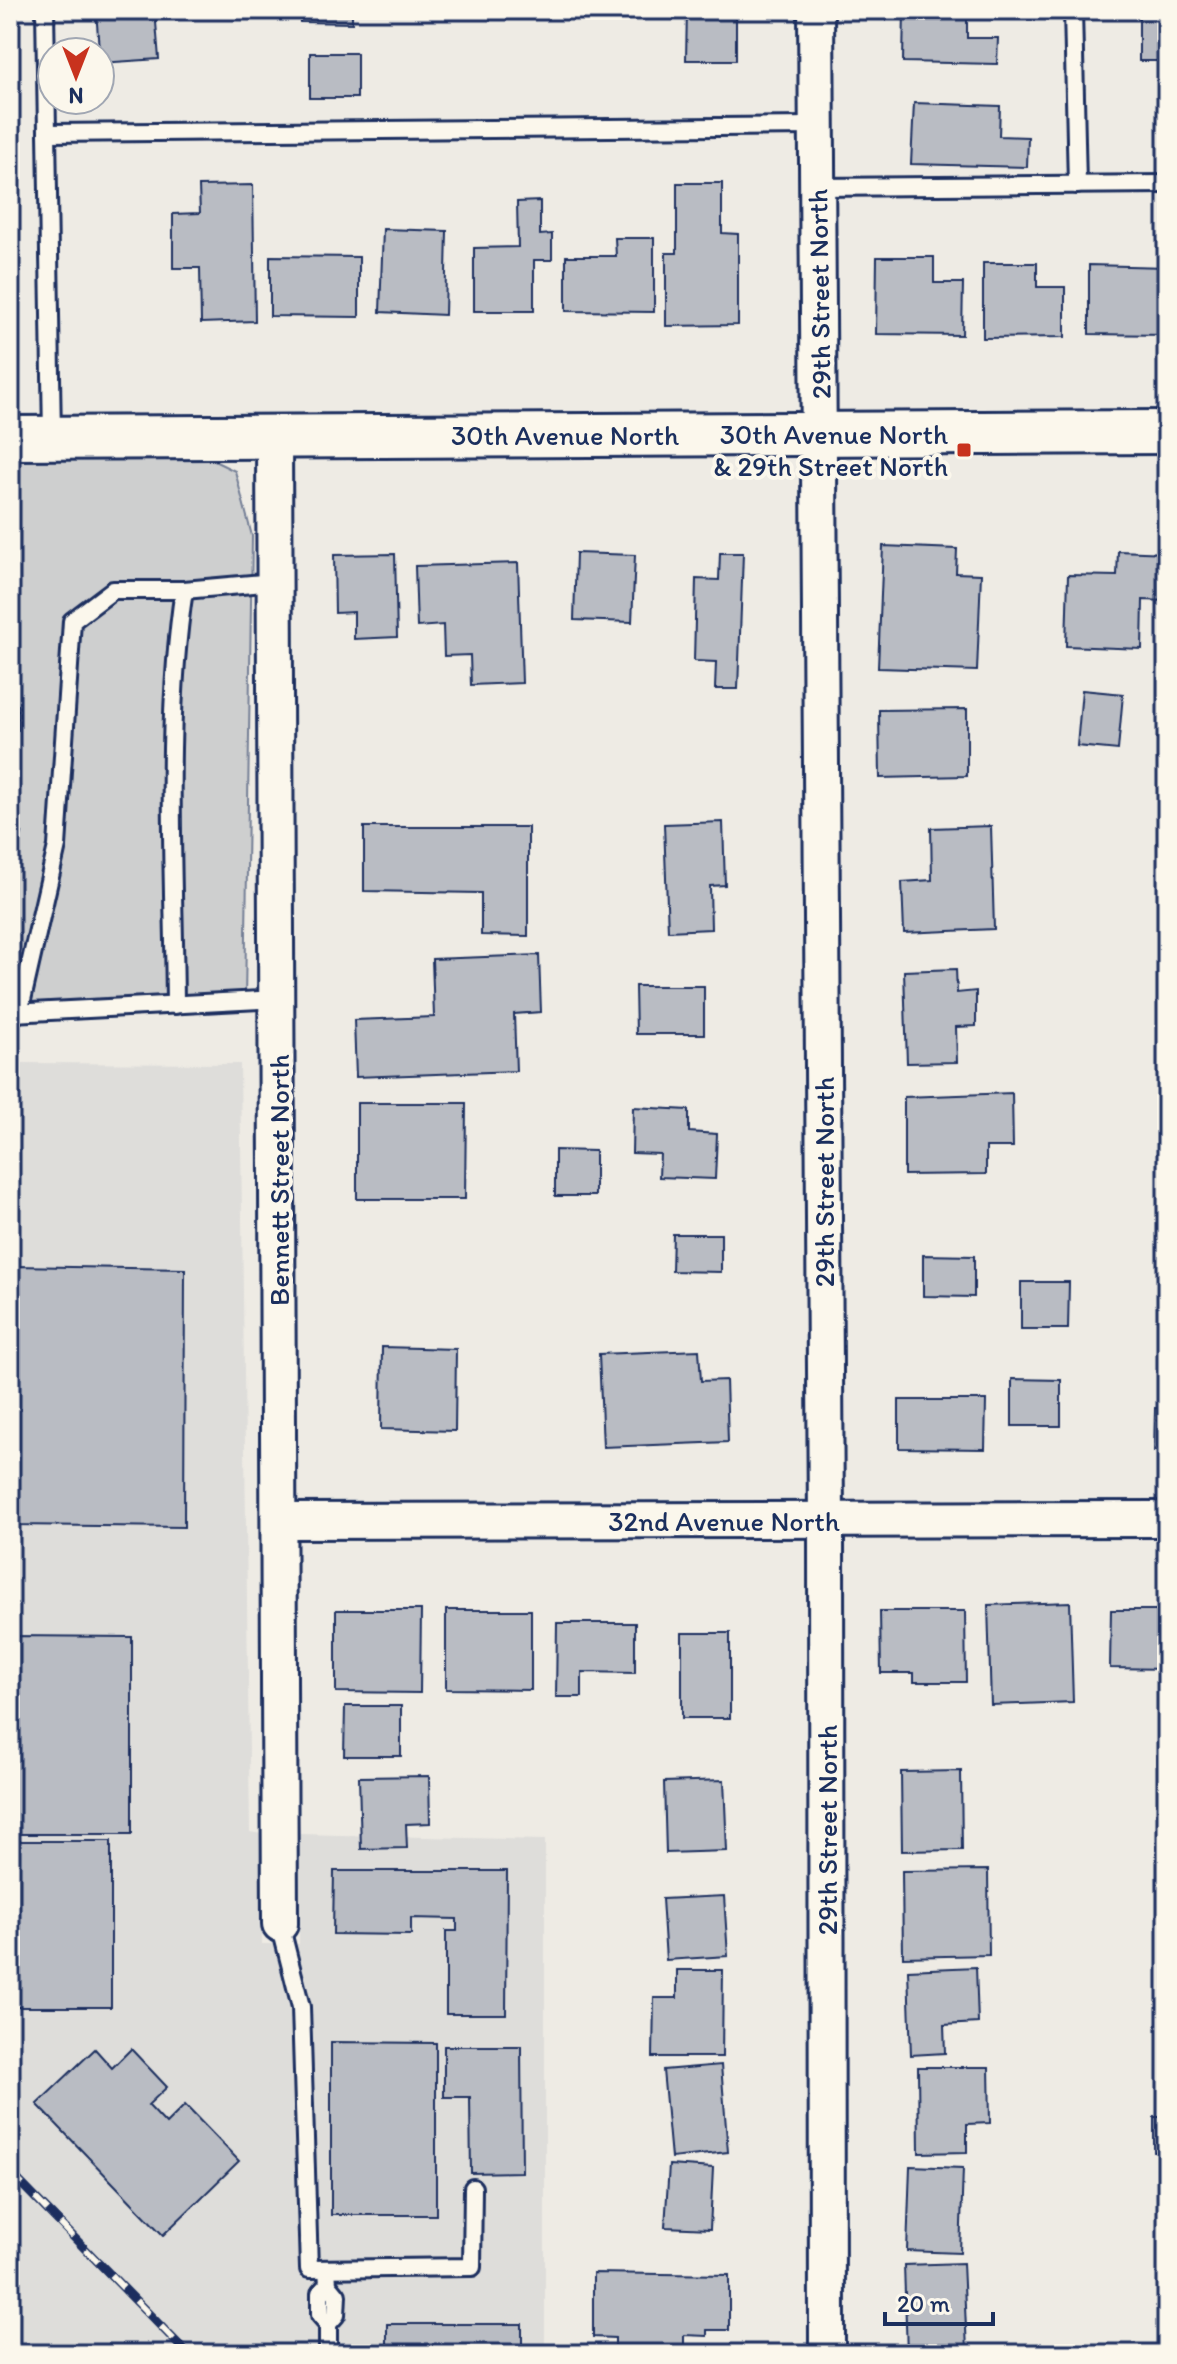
<svg xmlns="http://www.w3.org/2000/svg" width="1177" height="2364" viewBox="0 0 1177 2364" font-family="Itim,sans-serif">
<style>
.built{fill:#deddda}
.green{fill:#cecfcf;stroke:#747f96;stroke-width:2}
.building{fill:#b9bcc3;stroke:#1b2f5e;stroke-width:2}
.lines{fill:none;stroke-linecap:round;stroke-linejoin:round}
.service-casing{stroke:#1b2f5e;stroke-width:22}
.minor-casing{stroke:#1b2f5e;stroke-width:40}
.tertiary-casing{stroke:#1b2f5e;stroke-width:48}
.service{stroke:#fbf7ec;stroke-width:16}
.minor{stroke:#fbf7ec;stroke-width:34}
.tertiary{stroke:#fbf7ec;stroke-width:42}
.rail-casing{stroke:#1b2f5e;stroke-width:9}
.rail{stroke:#fbf7ec;stroke-width:6;stroke-dasharray:18;stroke-linecap:butt}
.poi-dot{fill:#c8321e;stroke:#fbf7ec;stroke-width:3}
.labels{text-anchor:middle;stroke-width:8;stroke-linejoin:round;paint-order:stroke}
.street-label{font-size:28px;fill:#1b2f5e;stroke:#fbf7ec}
.poi-label{font-size:28px;fill:#1b2f5e;stroke:#fbf7ec;text-anchor:end}
</style>
<rect width="100%" height="100%" fill="#eeebe4"/>
<filter id="ink" filterUnits="userSpaceOnUse"><feTurbulence type="fractalNoise" baseFrequency=".0125" numOctaves="2"/><feDisplacementMap in="SourceGraphic" scale="16" xChannelSelector="R" yChannelSelector="G"/><feConvolveMatrix kernelMatrix="1 2 1 2 8 2 1 2 1" color-interpolation-filters="sRGB"/></filter>
<g filter="url(#ink)">
<polygon class="built" points="10,1063 240,1064 250,1832 262,1834 262,1944 299,1944 299,1834 545,1840 545,2354 10,2354"/>
<polygon class="green" points="204,456 235,471 252,536 245,1001 10,1006 10,458"/>
<g class="building">
<polygon points="96,10 155,10 159,59 100,63"/>
<polygon points="300,10 352,10 352,23 300,22"/>
<polygon points="687,10 736,10 736,60 686,60"/>
<polygon points="904,10 967,10 967,38 998,38 997,64 903,62"/>
<rect x="1139" y="10" width="28" height="51"/>
<rect x="310" y="53" width="47" height="45"/>
<polygon points="914,103 1000,106 999,136 1028,137 1027,167 911,164"/>
<polygon points="677,183 722,183 722,233 738,234 738,325 666,326 666,253 677,253"/>
<polygon points="253,185 255,321 201,323 200,268 173,268 173,214 200,213 199,186"/>
<polygon points="540,201 540,235 552,234 552,260 534,260 534,311 474,311 474,248 518,247 517,202"/>
<polygon points="383,229 447,231 445,315 380,312"/>
<polygon points="615,238 654,238 654,312 566,311 566,256 616,256"/>
<polygon points="270,256 359,257 359,317 270,316"/>
<polygon points="877,257 934,257 934,283 963,283 962,335 876,334"/>
<polygon points="983,263 1037,263 1037,287 1065,287 1065,337 983,338"/>
<polygon points="1089,265 1167,267 1167,335 1089,334"/>
<polygon points="883,546 957,549 956,573 981,574 977,671 878,668"/>
<polygon points="1118,551 1167,553 1167,601 1143,600 1142,649 1066,646 1068,575 1117,576"/>
<polygon points="576,553 635,555 632,622 574,620"/>
<polygon points="720,553 743,553 738,689 715,689 716,662 694,661 696,579 719,580"/>
<polygon points="395,554 397,637 354,639 354,612 335,613 334,555"/>
<polygon points="518,563 522,683 471,685 470,655 444,656 443,625 417,627 415,566"/>
<polygon points="1082,690 1123,694 1118,750 1077,746"/>
<polygon points="10,703 18,705 18,730 10,730"/>
<polygon points="967,709 967,776 880,778 879,710"/>
<polygon points="723,822 725,885 710,886 711,929 668,931 664,824"/>
<polygon points="991,826 994,929 904,933 902,882 932,880 931,828"/>
<polygon points="364,827 528,827 528,936 481,935 481,893 364,891"/>
<polygon points="10,830 22,833 10,879"/>
<polygon points="539,955 541,1012 514,1014 516,1071 356,1077 354,1020 434,1017 432,959"/>
<polygon points="956,969 957,993 976,991 976,1026 956,1027 957,1062 907,1063 904,971"/>
<polygon points="635,986 704,986 704,1034 636,1034"/>
<polygon points="1012,1093 1013,1147 986,1147 986,1174 904,1175 904,1097"/>
<polygon points="357,1103 466,1103 465,1199 357,1199"/>
<polygon points="633,1107 689,1110 689,1132 717,1134 715,1179 659,1177 660,1154 632,1153"/>
<polygon points="555,1150 595,1151 595,1196 555,1196"/>
<polygon points="673,1234 721,1234 721,1272 672,1271"/>
<polygon points="923,1255 974,1256 974,1297 923,1296"/>
<polygon points="15,1266 185,1269 184,1527 13,1525"/>
<polygon points="1021,1282 1069,1282 1068,1329 1021,1329"/>
<polygon points="382,1347 456,1349 455,1431 381,1429"/>
<polygon points="699,1350 701,1381 726,1380 728,1442 603,1447 599,1354"/>
<polygon points="1012,1379 1061,1380 1061,1426 1012,1426"/>
<polygon points="899,1400 986,1400 985,1449 899,1448"/>
<polygon points="1155,1408 1167,1408 1167,1451 1154,1451"/>
<polygon points="1070,1602 1073,1702 991,1705 988,1605"/>
<polygon points="336,1610 421,1610 420,1693 336,1692"/>
<polygon points="446,1610 531,1610 531,1690 446,1689"/>
<polygon points="1111,1610 1167,1610 1167,1669 1110,1668"/>
<polygon points="880,1611 965,1611 966,1682 914,1682 914,1673 881,1673"/>
<polygon points="557,1623 635,1623 635,1673 582,1672 582,1697 556,1697"/>
<rect x="682" y="1633" width="48" height="85"/>
<polygon points="10,1636 132,1637 132,1834 10,1834"/>
<polygon points="345,1706 401,1706 401,1756 344,1756"/>
<polygon points="1165,1764 1167,1764 1167,1855 1164,1855"/>
<polygon points="961,1771 962,1850 902,1851 901,1772"/>
<polygon points="429,1776 430,1823 406,1824 407,1848 361,1849 359,1777"/>
<polygon points="724,1780 727,1851 666,1853 664,1782"/>
<polygon points="14,1841 111,1841 111,2007 13,2007"/>
<polygon points="988,1870 989,1955 903,1957 902,1871"/>
<polygon points="334,1871 507,1871 506,2014 446,2014 446,1931 457,1931 457,1919 411,1918 411,1935 333,1934"/>
<polygon points="724,1896 728,1956 666,1960 662,1899"/>
<polygon points="976,1967 978,2023 944,2025 945,2053 911,2055 908,1970"/>
<polygon points="677,1970 723,1970 722,2057 653,2057 654,1998 677,1998"/>
<polygon points="331,2042 436,2043 436,2215 331,2215"/>
<polygon points="444,2046 521,2046 522,2172 471,2173 470,2097 444,2097"/>
<polygon points="95,2049 112,2068 131,2049 167,2087 148,2105 166,2124 185,2105 239,2161 163,2235 37,2104"/>
<polygon points="721,2065 728,2152 671,2158 663,2070"/>
<polygon points="918,2067 989,2067 990,2123 967,2124 967,2152 919,2153"/>
<rect x="1154" y="2117" width="13" height="35"/>
<polygon points="669,2165 713,2168 710,2229 665,2227"/>
<polygon points="910,2166 963,2168 960,2253 907,2251"/>
<polygon points="963,2263 967,2350 907,2353 904,2265"/>
<polygon points="593,2273 729,2275 729,2330 707,2330 707,2336 684,2335 684,2353 615,2352 615,2338 593,2337"/>
<rect x="387" y="2324" width="135" height="30"/>
</g>
<g class="lines">
<defs>
<g id="service">
<polyline points="45,10 52,436"/>
<polyline points="1073,10 1077,185"/>
<polyline points="47,133 817,126"/>
<polyline points="817,187 1167,184"/>
<path d="M 175,1005 C 174,872 164,720 184,590 L 275,582"/>
<polyline points="12,1013 278,999"/>
<polyline points="19,1013 57,846 72,621 113,590 184,590"/>
<polyline points="280,1924 301,2007 309,2269 472,2267 473,2188"/>
<polyline points="327,2269 328,2284 337,2295 336,2315 328,2324 320,2315 320,2293 328,2284"/>
<polyline points="328,2324 328,2354"/>
</g>
<g id="minor">
<polyline points="816,10 826,1521 827,2354"/>
<polyline points="274,437 280,1924"/>
<polyline points="281,1521 1167,1519"/>
</g>
<polyline id="tertiary" points="10,438 1167,432"/>
</defs>
<use href="#service" class="service-casing"/>
<use href="#minor" class="minor-casing"/>
<use href="#tertiary" class="tertiary-casing"/>
<use href="#service" class="service"/>
<use href="#minor" class="minor"/>
<use href="#tertiary" class="tertiary"/>
<defs>
<polyline id="rail" points="10,2172 188,2354"/>
</defs>
<use href="#rail" class="rail-casing"/>
<use href="#rail" class="rail"/>
</g>
</g>
<rect class="poi-dot" x="956" y="442" width="16" height="16" rx="4"/>
<g class="labels">
<g class="street-label">
<text transform="translate(819 294) rotate(-91)" y="10">29th Street North</text>
<text x="565" y="445">30th Avenue North</text>
<text transform="translate(279 1180) rotate(-90)" y="10">Bennett Street North</text>
<text transform="translate(824 1182) rotate(-90)" y="10">29th Street North</text>
<text x="724" y="1531">32nd Avenue North</text>
<text transform="translate(827 1830) rotate(-90)" y="10">29th Street North</text>
</g>
<g class="poi-label">
<text x="948" y="444">30th Avenue North<tspan x="948" dy="32">&amp; 29th Street North</tspan></text>
</g>
</g>
<rect width="1177" height="2364" fill="none" stroke="#fbf7ec" stroke-width="40"/>
<rect x="20" y="20" width="1137" height="2324" fill="none" stroke="#1b2f5e" stroke-width="3" filter="url(#ink)"/>
<g transform="translate(76 76) rotate(180)"><circle r="38" fill="#fbf7ec" stroke="#a1a7b3" stroke-width="2"/>
<path d="M0-6L14 30L0 20L-14 30Z" fill="#c8321e"/>
<text y="-12" font-size="22" font-weight="bold" text-anchor="middle" fill="#1b2f5e">N</text>
</g>
<path d="M885 2312v12h108v-12" fill="none" stroke="#1b2f5e" stroke-width="4"/>
<text x="897" y="2312" font-size="24" fill="#1b2f5e" stroke="#fbf7ec" stroke-width="6" paint-order="stroke">20 m</text>
</svg>
